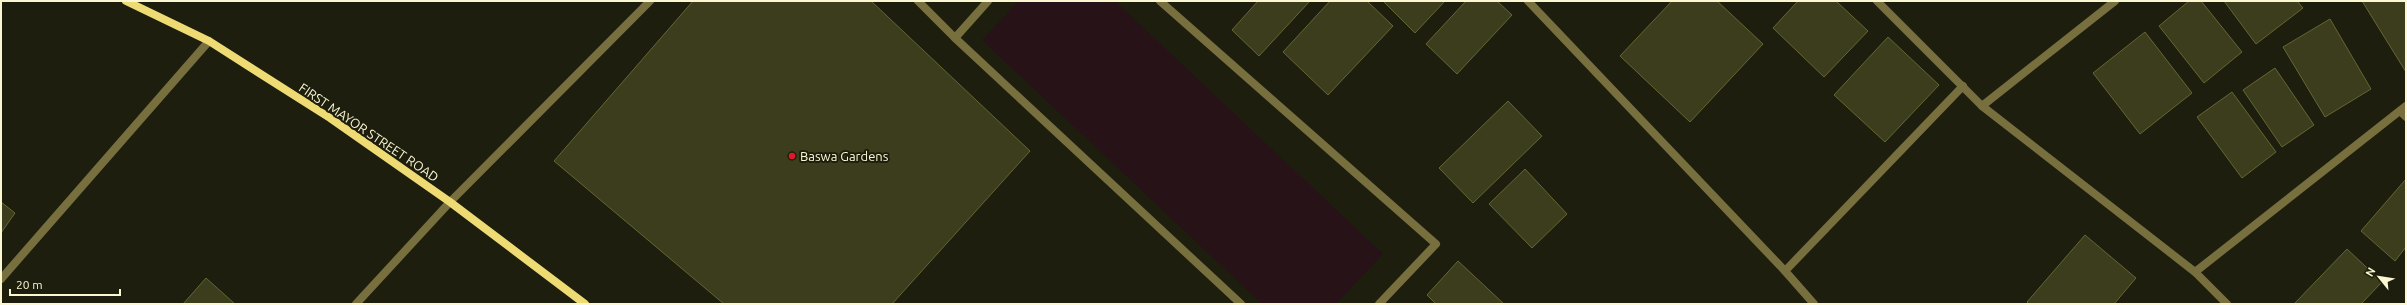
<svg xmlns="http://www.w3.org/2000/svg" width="2407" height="305" viewBox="0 0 2407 305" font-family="Ubuntu,sans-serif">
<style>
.green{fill:#271317}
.building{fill:#3c3d1d;stroke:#656632}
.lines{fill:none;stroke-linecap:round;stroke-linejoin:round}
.street{stroke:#786f3f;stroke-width:8}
.secondary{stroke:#efdb73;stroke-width:8}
.poi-dot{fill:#dd1a2b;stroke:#1e1e0f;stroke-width:1.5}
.labels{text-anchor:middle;stroke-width:4;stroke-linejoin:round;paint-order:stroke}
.street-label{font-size:13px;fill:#faf7d1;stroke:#1e1e0f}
.poi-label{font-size:13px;fill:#faf7d1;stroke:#1e1e0f;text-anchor:start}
</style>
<rect width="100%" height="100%" fill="#1e1e0f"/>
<polygon class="green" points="1019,1 1115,1 1383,254 1336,304 1262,304 982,40"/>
<g class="building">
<polygon points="693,1 871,1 1030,151 892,304 724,304 554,161"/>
<polygon points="1258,1 1310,1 1259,56 1232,30"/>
<polygon points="1330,1 1367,1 1393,26 1328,95 1283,52"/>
<polygon points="1383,1 1445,1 1415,33"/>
<polygon points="1466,1 1497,1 1512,15 1457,74 1426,44"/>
<polygon points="1672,1 1717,1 1763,44 1690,122 1620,56"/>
<polygon points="1798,1 1836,1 1868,31 1824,77 1773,28"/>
<polygon points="2189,1 2201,1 2242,52 2204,83 2159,26"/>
<polygon points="2224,1 2297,1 2303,8 2256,44"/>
<polygon points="2362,1 2406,1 2406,72"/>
<polygon points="2330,19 2371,89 2325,117 2283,47"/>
<polygon points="2145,32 2192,93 2140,134 2093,73"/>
<polygon points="1888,37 1939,85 1885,142 1834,95"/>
<polygon points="2275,68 2314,125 2282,147 2243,90"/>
<polygon points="2232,92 2276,152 2242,178 2197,117"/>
<polygon points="1508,101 1542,136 1473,203 1439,168"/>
<polygon points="1525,169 1567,214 1532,248 1489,204"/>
<polygon points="2406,179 2406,247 2395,261 2361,231"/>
<polygon points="1,202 15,213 1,233"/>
<polygon points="2085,235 2136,278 2114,304 2029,304 2027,302"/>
<polygon points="2347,249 2382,282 2361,304 2294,304"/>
<polygon points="1458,261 1504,304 1436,304 1427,295"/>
<polygon points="206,278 235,304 183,304"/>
</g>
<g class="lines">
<g class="street">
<polyline points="918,1 955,38"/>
<polyline points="988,1 955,38 1241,304"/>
<polyline points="1160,1 1436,244 1379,304"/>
<polyline points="1528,1 1785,271"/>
<polyline points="1877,1 1982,106 2195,272 2227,304"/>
<polyline points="1982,106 2115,1"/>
<polyline points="2400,111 2406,117"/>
<polyline points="2195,272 2406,106"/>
<polyline points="1,279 209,41"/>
<polyline points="356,304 450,202 650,1"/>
<polyline points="1814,304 1785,271 1963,86"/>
</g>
<polyline class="secondary" points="126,1 209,41 330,118 450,202 585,304"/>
</g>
<circle class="poi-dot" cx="792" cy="156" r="4"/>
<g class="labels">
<g class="street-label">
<text transform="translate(369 132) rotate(34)" y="5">FIRST MAYOR STREET ROAD</text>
</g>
<g class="poi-label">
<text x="800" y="161">Baswa Gardens</text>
</g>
</g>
<rect width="2407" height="305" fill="none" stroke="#faf7d1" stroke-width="4"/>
<g transform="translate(2379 277) rotate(300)" stroke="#1e1e0f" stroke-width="3" paint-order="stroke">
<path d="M0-3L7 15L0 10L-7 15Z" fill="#faf7d1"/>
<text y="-6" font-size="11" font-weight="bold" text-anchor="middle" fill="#faf7d1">N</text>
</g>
<path d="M10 289v6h110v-6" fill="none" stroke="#faf7d1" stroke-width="2"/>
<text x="16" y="289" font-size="12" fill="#faf7d1" stroke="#1e1e0f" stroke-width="3" paint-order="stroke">20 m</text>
</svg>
